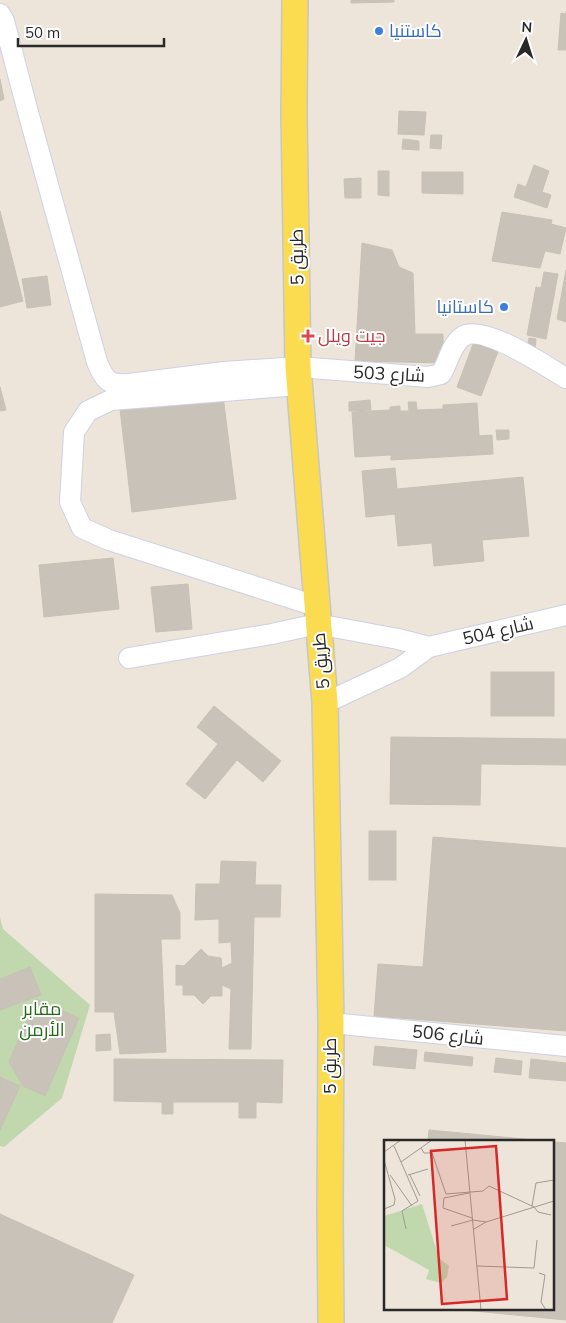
<svg xmlns="http://www.w3.org/2000/svg" width="566" height="1323" viewBox="0 0 566 1323" font-family="Mulish,Cairo,sans-serif">
<style>
.cemetery{fill:#c1d8af}
.building{fill:#c8c2b9;stroke:#c8c1b3}
.lines{fill:none;stroke-linecap:round;stroke-linejoin:round}
.minor-casing{stroke:#ced1e3;stroke-width:22}
.major-casing{stroke:#c7c7c7;stroke-width:28}
.minor{stroke:#fff;stroke-width:20}
.major{stroke:#fbdb50;stroke-width:25}
.shop-dot{fill:#3f7fe0;stroke:#fff;stroke-width:2}
.health-dot{fill:#e0444e;stroke:#fff;stroke-width:2}
.labels{text-anchor:middle;stroke-width:4;stroke-linejoin:round;paint-order:stroke}
.shop-label{font-size:18px;fill:#366cbe;stroke:#fff;text-anchor:start}
.street-label{font-size:18px;fill:#292929;stroke:#fff}
.health-label{font-size:18px;fill:#be3a42;stroke:#fff;text-anchor:start}
.park-label{font-size:18px;fill:#226b14;stroke:#fff}
.inset-road{fill:none;stroke:#9f9a93;stroke-width:1}
.view{fill:#d62828;fill-opacity:0.15;stroke:#d62828;stroke-width:2.5}
.inset-edge{fill:none;stroke:#292929;stroke-width:2.5}
</style>
<rect width="100%" height="100%" fill="#ede5d9"/>
<polygon class="cemetery" points="0,917 3,929 90,1005 62,1098 4,1147 0,1146"/>
<g class="building">
<polygon points="351,0 394,0 394,2 351,3"/>
<polygon points="566,11 566,50 558,50 561,13 566,14"/>
<polygon points="0,79 4,99 0,101"/>
<polygon points="399,111 426,112 424,135 398,134"/>
<polygon points="431,135 442,135 441,149 430,148"/>
<polygon points="403,139 419,141 419,150 402,149"/>
<polygon points="534,165 549,171 542,192 551,195 547,208 514,197 518,184 526,187"/>
<polygon points="378,171 389,171 389,196 378,195"/>
<polygon points="422,172 463,172 463,194 422,193"/>
<polygon points="361,178 361,198 345,198 344,179"/>
<polygon points="0,211 23,301 0,307"/>
<polygon points="502,212 552,220 551,224 566,228 560,254 545,251 540,268 492,261"/>
<polygon points="362,243 392,250 399,267 413,273 415,334 443,334 443,363 355,361"/>
<polygon points="566,270 566,322 557,319"/>
<polygon points="544,272 558,274 546,339 527,335 536,287 541,288"/>
<polygon points="47,276 51,305 27,308 22,279"/>
<polygon points="529,338 536,339 535,350 527,349"/>
<polygon points="475,339 499,349 481,396 457,387"/>
<polygon points="0,387 6,410 0,411"/>
<polygon points="223,396 236,499 132,512 120,409"/>
<polygon points="370,400 371,410 349,411 349,402"/>
<polygon points="408,402 416,402 417,410 443,409 443,405 477,403 479,436 492,435 493,454 391,460 391,455 355,457 352,412 390,410 390,407 400,406 400,411 409,411"/>
<polygon points="496,430 509,430 509,439 497,440"/>
<polygon points="395,468 397,489 523,477 529,536 482,540 484,561 434,566 432,543 398,546 395,514 366,517 362,471"/>
<polygon points="113,558 119,609 44,617 39,565"/>
<polygon points="188,584 192,629 156,632 151,587"/>
<rect x="491" y="672" width="63" height="44"/>
<polygon points="214,706 281,761 263,782 237,760 205,799 186,784 218,744 197,727"/>
<polygon points="391,737 566,739 566,765 481,764 480,805 390,804"/>
<rect x="369" y="831" width="27" height="49"/>
<polygon points="433,837 566,848 566,1031 374,1016 378,964 423,967"/>
<polygon points="221,861 256,862 255,885 281,885 280,917 254,917 251,1049 229,1049 231,989 222,985 222,996 211,996 203,1004 194,995 183,995 183,985 176,985 176,965 184,966 201,949 208,956 221,958 222,968 232,963 231,942 219,943 219,919 195,920 196,884 220,884"/>
<polygon points="95,894 172,895 180,913 180,939 161,939 166,1052 120,1054 114,1012 95,1012"/>
<polygon points="30,967 41,995 0,1010 0,979"/>
<polygon points="36,999 79,1018 45,1096 23,1086 9,1062"/>
<polygon points="110,1034 111,1050 96,1051 96,1035"/>
<polygon points="375,1046 417,1050 415,1069 373,1065"/>
<polygon points="425,1052 473,1057 472,1066 424,1061"/>
<polygon points="496,1058 522,1061 521,1075 494,1072"/>
<polygon points="114,1059 283,1060 282,1103 256,1102 256,1118 239,1118 239,1102 173,1102 173,1114 162,1114 162,1102 114,1101"/>
<polygon points="531,1059 566,1063 566,1081 529,1078"/>
<polygon points="0,1077 20,1086 0,1130"/>
<polygon points="429,1130 566,1143 566,1320 454,1309 552,1309 552,1142 428,1142"/>
<polygon points="0,1214 134,1275 112,1323 0,1323"/>
</g>
<g class="lines">
<defs>
<g id="minor">
<path d="M 0,14 L 4,21 L 28,112 L 97,362 C 105,381 108,385 129,384 L 224,372 L 298,367 L 428,377 L 441,374 C 448,363 451,345 462,337 C 481,322 547,367 566,378"/>
<polyline points="299,385 111,400 88,411 74,432 70,502 82,528 109,540 316,606"/>
<polyline points="129,658 272,634 317,624 398,639 429,647"/>
<polyline points="325,703 400,668 429,647 566,615"/>
<polyline points="331,1023 566,1046"/>
</g>
<polyline id="major" points="295,0 294,113 298,367 325,703 331,1023 330,1213 331,1323"/>
</defs>
<use href="#minor" class="minor-casing"/>
<use href="#major" class="major-casing"/>
<use href="#minor" class="minor"/>
<use href="#major" class="major"/>
</g>
<g class="shop-dot">
<circle cx="379" cy="31" r="5"/>
<circle cx="504" cy="307" r="5"/>
</g>
<path class="health-dot" d="M305.5 328.5h5v5h5v5h-5v5h-5v-5h-5v-5h5z"/>
<g class="labels">
<g class="shop-label">
<text x="389" y="37">كاستنيا</text>
<text x="494" y="313" text-anchor="end">كاستانيا</text>
</g>
<g class="street-label">
<text transform="translate(297 257) rotate(-91)" y="6">طريق 5</text>
<text transform="translate(389 374) rotate(3)" y="6">شارع 503</text>
<text transform="translate(498 631) rotate(-13)" y="6">شارع 504</text>
<text transform="translate(321 661) rotate(-95)" y="6">طريق 5</text>
<text transform="translate(448 1035) rotate(6)" y="6">شارع 506</text>
<text transform="translate(330 1066) rotate(-90)" y="6">طريق 5</text>
</g>
<g class="health-label">
<text x="318" y="342">جيت ويلل</text>
</g>
<g class="park-label">
<text x="42" y="1015">مقابر<tspan x="42" dy="21">الأرمن</tspan></text>
</g>
</g>
<g transform="translate(384 1140)">
<rect width="170" height="170" fill="#ede5d9"/>
<path d="M 38,64 L 55,118 L 65,126 L 63,137 L 57,143 L 42,139 L 45,130 L 0,105 L 0,76 Z" fill="#c1d8af"/>
<path class="inset-road" d="M 81,0 L 97,170M 10,6 L 34,61 L 18,71 L 22,89M 37,8 L 40,13 L 48,13 L 62,54 L 99,51 L 105,46 L 150,67M 0,12 L 17,0M 0,20 L 11,59 L 10,65 L 0,69M 17,22 L 48,0M 6,35 L 28,66M 24,35 L 44,29M 26,35 L 36,56M 85,53 L 60,58 L 59,68 L 88,78M 148,66 L 152,43 L 170,40M 150,67 L 154,72 L 167,75M 67,86 L 89,80 L 102,82M 90,89 L 102,82 L 170,61M 93,126 L 150,128 L 153,100M 155,133 L 161,135 L 157,162 L 162,170"/>
<path class="view" d="M 112,6 L 123,159 L 58,164 L 47,11 Z"/>
<rect width="170" height="170" class="inset-edge"/>
</g>
<g transform="translate(526 40) rotate(4)" stroke="#ffffff" stroke-width="4" paint-order="stroke">
<path d="M0-4L9 19L0 12L-9 19Z" fill="#292929"/>
<text y="-8" font-size="14" font-weight="bold" text-anchor="middle" fill="#292929">N</text>
</g>
<path d="M18 38v8h146v-8" fill="none" stroke="#292929" stroke-width="2.5"/>
<text x="25" y="38" font-size="15" fill="#292929" stroke="#ffffff" stroke-width="4" paint-order="stroke">50 m</text>
</svg>
